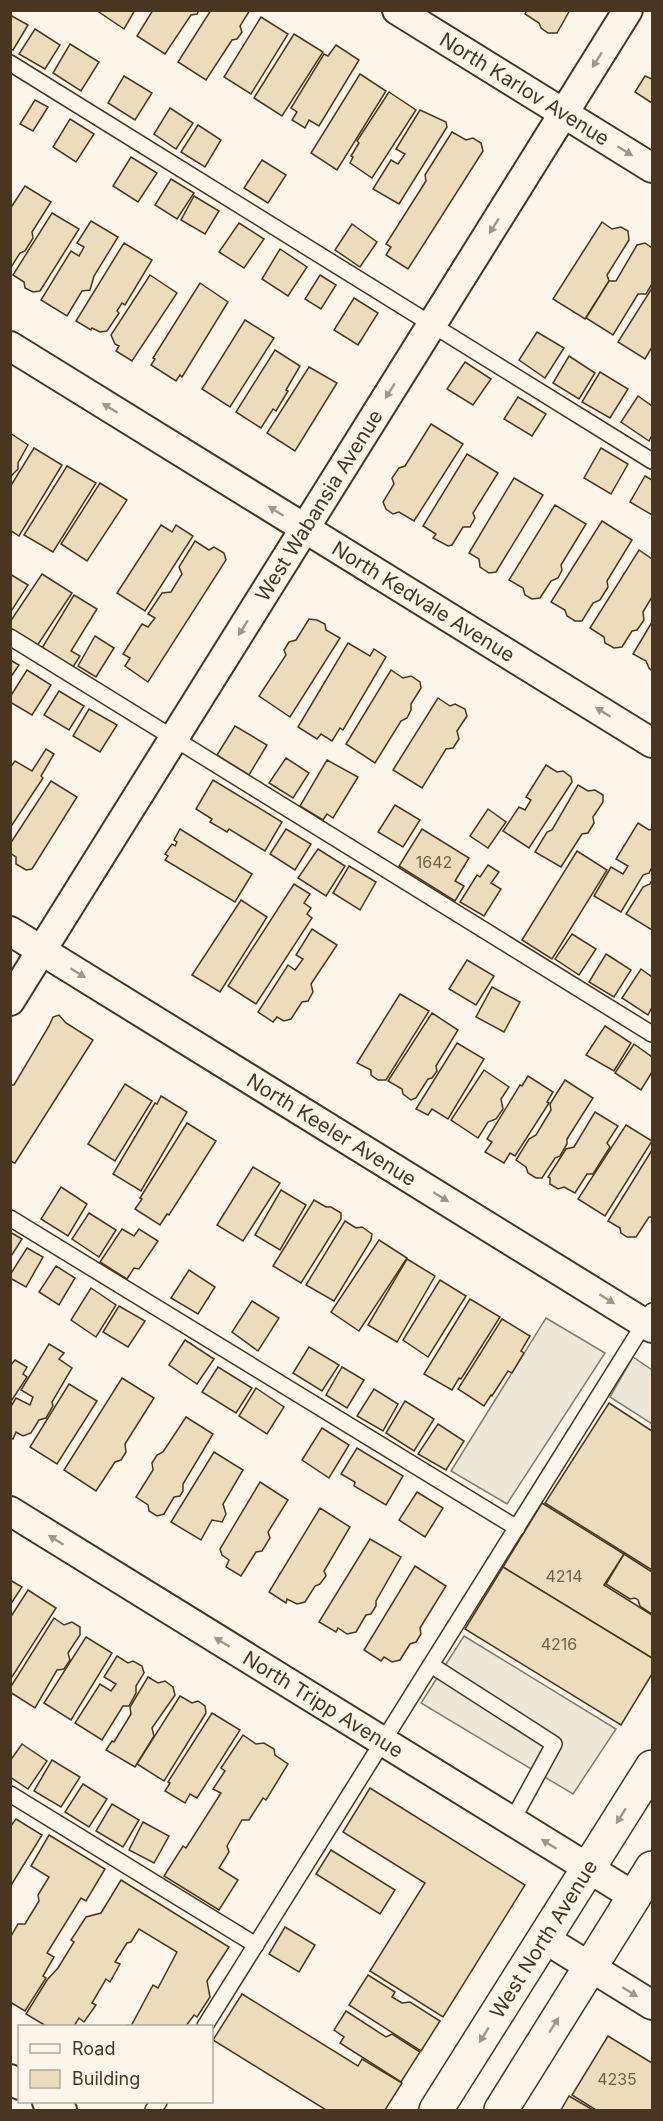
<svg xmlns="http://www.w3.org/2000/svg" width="663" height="2121" viewBox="0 0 663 2121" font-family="Inter,sans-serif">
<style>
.parking{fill:#ede7d9;stroke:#887966;stroke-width:1.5}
.building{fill:#ecdcbc;stroke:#4a3520;stroke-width:1.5}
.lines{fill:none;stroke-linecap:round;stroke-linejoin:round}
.service-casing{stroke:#4a3520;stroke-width:18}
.minor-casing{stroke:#4a3520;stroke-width:32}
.primary-casing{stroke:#4a3520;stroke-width:36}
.service{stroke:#fbf6e9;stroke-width:15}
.minor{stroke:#fbf6e9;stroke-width:28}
.primary{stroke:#fbf6e9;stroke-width:33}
.oneway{fill:#a29684}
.labels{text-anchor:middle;stroke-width:4.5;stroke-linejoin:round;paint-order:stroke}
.number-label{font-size:16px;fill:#725f47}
.street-label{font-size:20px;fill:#4a3520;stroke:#fbf6e9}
</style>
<rect width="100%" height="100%" fill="#fbf6e9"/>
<g class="parking">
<polygon points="546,1318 605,1353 507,1504 451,1471"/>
<polygon points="633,1357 652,1370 652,1424 610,1397"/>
<polygon points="464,1636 616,1729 573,1794 421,1703"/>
</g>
<g class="building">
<polygon points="96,10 135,10 124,29"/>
<polygon points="153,10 199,10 197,14 191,15 165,54 137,36"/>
<polygon points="211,10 250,10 240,26 242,32 237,39 232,40 206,80 178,62"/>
<polygon points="527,10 570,10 557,33 548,33 541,28 539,23 525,14"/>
<polygon points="10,15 28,25 13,50 10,49"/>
<polygon points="261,17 288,34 251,94 224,77"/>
<polygon points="35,29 60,45 45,69 19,54"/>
<polygon points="294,34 323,52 282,116 254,98"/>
<polygon points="70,44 99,62 81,91 53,73"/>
<polygon points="336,45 359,60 319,126 309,120 305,128 292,120 297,112 291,108 324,54 328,56"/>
<polygon points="360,74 386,91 337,170 311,153"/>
<polygon points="124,76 152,93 135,120 108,103"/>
<polygon points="645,76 652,79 652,103 635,92"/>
<polygon points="389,92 416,110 372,178 350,163 353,157 351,156 359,143 357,141"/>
<polygon points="35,100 48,107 33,131 20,124"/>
<polygon points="170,108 193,123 176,149 154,134"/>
<polygon points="420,110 446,122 447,127 399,204 373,189 391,160 398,164 405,154 396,149"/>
<polygon points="70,119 94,134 76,162 53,147"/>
<polygon points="198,125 221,140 205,167 181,152"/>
<polygon points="452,132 466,140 473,138 481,143 483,151 408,269 386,255 391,247 386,244 426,181 425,175"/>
<polygon points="131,157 157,173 138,202 113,186"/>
<polygon points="262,160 286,175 268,203 244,188"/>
<polygon points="171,179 194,193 177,219 155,205"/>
<polygon points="25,186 51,202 32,232 33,238 25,251 20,253 10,269 10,209"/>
<polygon points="194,196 219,211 205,234 181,220"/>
<polygon points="52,213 79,229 40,291 33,292 25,288 24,282 13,275"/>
<polygon points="91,221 118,237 94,276 90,290 82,291 67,316 41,300 71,251 79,256 84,247 77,243"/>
<polygon points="602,222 612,229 621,227 628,231 629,240 607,275 609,281 585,319 553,299"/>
<polygon points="239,223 264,239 244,268 219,252"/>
<polygon points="352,224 377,242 360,267 335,250"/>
<polygon points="124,243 152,260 125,305 122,303 117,311 119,313 107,331 100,332 92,328 91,330 76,321"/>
<polygon points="645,243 652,248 652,284 646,294 638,294 613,335 586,318 609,281 616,281 637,245"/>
<polygon points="280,249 307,267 288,296 262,279"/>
<polygon points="150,275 177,293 132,361 116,351 119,346 115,344 111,335"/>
<polygon points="320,275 336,285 321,309 305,299"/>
<polygon points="200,283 228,302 182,377 180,375 176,381 151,365 155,359 153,358"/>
<polygon points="652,288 652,347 645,359 618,342"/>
<polygon points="354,298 378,313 358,345 334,330"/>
<polygon points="245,320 274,338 230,407 202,389"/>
<polygon points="537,332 564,348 545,378 519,360"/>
<polygon points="275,350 300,366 286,390 288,391 276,411 273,409 261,428 236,412"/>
<polygon points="569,356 595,373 579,399 553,383"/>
<polygon points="465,362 491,379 473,405 447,389"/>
<polygon points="309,367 337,383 295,451 267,433"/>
<polygon points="600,372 628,389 610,418 582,402"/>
<polygon points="638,396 652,406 652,435 649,441 621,422"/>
<polygon points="518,397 546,414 532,436 504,419"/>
<polygon points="431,424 463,444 414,521 399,512 393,514 386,509 383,502 394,484 392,478 399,468 405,466"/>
<polygon points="10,433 28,445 18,463 18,469 10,477"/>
<polygon points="34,448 62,465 19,536 10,530 10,487"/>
<polygon points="601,448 628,464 611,494 584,478"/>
<polygon points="467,454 498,473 473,513 475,518 470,527 463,527 452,545 448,546 433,538 436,534 423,526"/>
<polygon points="67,466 96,483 53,552 24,535"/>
<polygon points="645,476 652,480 652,515 630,502"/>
<polygon points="514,478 543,495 496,572 489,573 480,567 479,559 469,553"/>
<polygon points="100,483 127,500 87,561 61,544"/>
<polygon points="555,505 586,524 561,565 562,570 558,578 551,581 540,598 532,599 525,595 523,588 509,580"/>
<polygon points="602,521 632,540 607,581 608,587 600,600 593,603 582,621 575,621 567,616 565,610 551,602"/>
<polygon points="161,525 172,532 176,525 193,536 145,611 117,593"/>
<polygon points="195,541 209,550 214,547 224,553 226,560 148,682 125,666 130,658 123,654 142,624 148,627 155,618 148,614 162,593 171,592 182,574 179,567"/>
<polygon points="639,550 652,559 652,597 643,612 644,620 637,630 632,631 622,647 614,648 605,643 604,637 590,628"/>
<polygon points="10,574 28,585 10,613"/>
<polygon points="42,574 72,593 37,646 10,629 10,622"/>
<polygon points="74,595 97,609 71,651 80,656 73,667 42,648"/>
<polygon points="309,619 317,620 325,624 326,630 340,638 290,717 259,696 286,655 284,650 289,642 296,640"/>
<polygon points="652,622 652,671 649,668 646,661 633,654"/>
<polygon points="95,636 114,648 96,677 78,666"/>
<polygon points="348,643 370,656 374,649 386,657 343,730 340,728 332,741 321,734 317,739 298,727"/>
<polygon points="10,660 19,665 10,678"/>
<polygon points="27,670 51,685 32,715 10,702 10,697"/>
<polygon points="391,670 403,678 411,676 420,682 421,688 411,704 411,710 407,718 401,721 375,763 346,744"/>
<polygon points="59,691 84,706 69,730 44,715"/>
<polygon points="438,698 450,706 455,704 465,709 467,716 457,731 459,739 453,748 446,749 422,788 393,770"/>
<polygon points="89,709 117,725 100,752 73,736"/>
<polygon points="235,726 267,745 249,775 217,755"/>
<polygon points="46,749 54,754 41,776 43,778 10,828 10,768 15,761 32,771"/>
<polygon points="286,758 309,773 293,798 269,783"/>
<polygon points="327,760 358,777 333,818 327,814 323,820 300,806"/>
<polygon points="546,765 557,772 563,771 571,777 572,782 529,848 503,831 519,807 525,810 531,800 526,797"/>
<polygon points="213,780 282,822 265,851 229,829 227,832 210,822 212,819 196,809"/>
<polygon points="51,781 77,797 32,869 26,870 16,864 16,857 10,853 10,844"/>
<polygon points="578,785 588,791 595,790 603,795 603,802 593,817 594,823 588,833 582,834 561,867 535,852 547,832 552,830"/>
<polygon points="395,805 420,820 403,847 378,832"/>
<polygon points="488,809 506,822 488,848 470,836"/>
<polygon points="638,823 649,830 652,829 652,867 649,873 643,875 621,912 594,896 611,867 623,874 628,866 616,859"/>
<polygon points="180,829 252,874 235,902 165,860 168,856 165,854 172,844 175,846 177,842 174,840"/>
<polygon points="286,829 311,844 295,870 270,854"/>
<polygon points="422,829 469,858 455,881 464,886 455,901 399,866"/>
<polygon points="318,849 345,866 326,896 298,878"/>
<polygon points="577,851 607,870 552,959 522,940"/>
<polygon points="488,865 499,872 491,883 501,889 484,916 460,902 477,875 480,877"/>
<polygon points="349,866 376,882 360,910 333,893"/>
<polygon points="652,880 652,930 626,914 643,887 650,884"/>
<polygon points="294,884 310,894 304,903 311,908 307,914 312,918 256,1004 228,986"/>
<polygon points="241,900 267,917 220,992 192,975"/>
<polygon points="312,929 337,945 311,984 313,992 308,1001 302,1002 291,1019 284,1021 277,1017 273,1022 258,1012 288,965 295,970 303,959 296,955"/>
<polygon points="572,934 596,949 579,975 555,959"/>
<polygon points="606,954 631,970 614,997 589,982"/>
<polygon points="467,960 494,976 476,1005 449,989"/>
<polygon points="641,969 652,977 652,1007 648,1015 622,998"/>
<polygon points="492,987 520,1002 504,1032 476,1017"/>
<polygon points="400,994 429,1011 386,1080 378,1080 371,1075 371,1070 357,1063"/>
<polygon points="432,1013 458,1030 436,1066 437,1071 432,1078 428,1079 416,1098 411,1100 403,1094 402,1089 388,1081"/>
<polygon points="59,1015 66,1023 93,1040 15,1163 10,1161 10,1085 14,1085 49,1026 53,1017"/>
<polygon points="605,1026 631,1043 614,1071 586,1055"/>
<polygon points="457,1043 484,1059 448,1119 432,1109 428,1115 416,1109"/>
<polygon points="634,1044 652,1057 652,1072 641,1090 615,1073"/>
<polygon points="484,1070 509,1087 501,1099 503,1109 496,1119 488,1122 478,1138 451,1120"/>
<polygon points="528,1076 553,1092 547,1102 549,1103 515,1156 510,1153 504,1163 485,1152 492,1142 487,1139 520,1085 522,1086"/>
<polygon points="565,1080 593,1098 567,1139 567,1144 560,1156 555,1158 542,1178 536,1178 528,1173 526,1167 516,1160 529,1139 536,1135 551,1110 550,1104"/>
<polygon points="125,1084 152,1101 115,1161 88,1144"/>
<polygon points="161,1096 187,1112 141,1191 113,1174 155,1103 157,1104"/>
<polygon points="595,1112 618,1126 607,1143 610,1147 593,1174 587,1174 575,1193 564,1187 558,1189 550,1184 550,1178 548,1177 566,1149 574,1147"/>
<polygon points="187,1123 216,1141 169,1215 167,1214 160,1225 135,1209 142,1199 140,1198"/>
<polygon points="626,1125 652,1141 605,1216 578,1199"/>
<polygon points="652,1150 652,1217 649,1217 636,1237 627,1237 621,1233 620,1228 608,1221"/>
<polygon points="253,1167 280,1183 243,1241 217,1225"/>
<polygon points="61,1187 87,1204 68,1236 41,1219"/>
<polygon points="281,1190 306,1205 280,1250 255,1235"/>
<polygon points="314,1200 326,1207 331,1207 341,1213 341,1219 301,1283 273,1266"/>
<polygon points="89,1213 116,1230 99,1257 72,1239"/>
<polygon points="345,1221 356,1228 362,1227 372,1234 371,1240 334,1301 306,1285"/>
<polygon points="122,1229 134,1236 139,1229 158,1241 139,1269 134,1268 127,1279 100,1262"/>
<polygon points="10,1232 22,1239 10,1258"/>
<polygon points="379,1240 407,1258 359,1331 331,1312"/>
<polygon points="27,1248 43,1257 26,1287 10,1278 10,1275"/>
<polygon points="407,1259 435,1276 397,1342 368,1325"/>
<polygon points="56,1266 75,1278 59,1305 39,1292"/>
<polygon points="189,1270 215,1287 198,1314 171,1298"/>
<polygon points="440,1280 466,1296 428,1357 403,1340"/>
<polygon points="91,1288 116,1305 96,1337 71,1320"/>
<polygon points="470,1299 500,1317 461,1379 459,1378 452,1390 424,1374"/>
<polygon points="252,1301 279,1318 258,1351 232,1332"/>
<polygon points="119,1306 145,1321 128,1347 103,1332"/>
<polygon points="502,1319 530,1336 521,1351 524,1353 512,1373 508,1371 492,1396 491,1395 484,1406 458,1389"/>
<polygon points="185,1340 214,1359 197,1384 169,1365"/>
<polygon points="49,1344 64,1353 59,1359 72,1368 52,1402 53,1406 46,1418 39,1420 31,1433 23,1436 16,1432 13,1439 10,1438 10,1408 16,1398 30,1405 33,1397 21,1390"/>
<polygon points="309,1347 339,1365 322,1391 293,1373"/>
<polygon points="15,1360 27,1367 23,1374 27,1377 10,1403 10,1366"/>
<polygon points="218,1367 252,1388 236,1413 202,1392"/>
<polygon points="342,1367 364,1380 347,1408 326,1395"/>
<polygon points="122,1378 154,1398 125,1444 126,1452 121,1460 115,1462 96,1491 64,1470"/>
<polygon points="69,1384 97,1401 57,1464 30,1447"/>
<polygon points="256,1388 284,1407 267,1434 239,1416"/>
<polygon points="374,1389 398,1404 383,1431 357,1416"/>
<polygon points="405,1401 434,1419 414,1451 386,1433"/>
<polygon points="609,1403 652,1431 652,1570 545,1503"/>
<polygon points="186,1417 213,1434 183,1484 183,1491 180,1496 174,1497 164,1514 157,1516 149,1511 148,1505 136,1497 153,1470 152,1463 157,1455 163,1452"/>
<polygon points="438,1424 464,1441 446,1470 418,1454"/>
<polygon points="322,1428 349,1445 329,1478 302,1460"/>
<polygon points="357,1448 403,1476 386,1505 354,1486 355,1482 341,1474"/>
<polygon points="214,1452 243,1470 223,1504 226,1514 222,1522 212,1520 201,1540 171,1522"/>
<polygon points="260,1482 288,1500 268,1532 270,1538 262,1551 256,1552 241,1576 226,1567 229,1560 222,1555 220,1549"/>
<polygon points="417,1492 443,1508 425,1537 399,1520"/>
<polygon points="542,1503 624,1554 604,1585 652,1615 652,1658 503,1567"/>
<polygon points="320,1508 350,1527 324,1571 326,1576 320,1584 315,1586 305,1602 297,1604 287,1599 286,1603 269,1592"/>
<polygon points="370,1539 401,1557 376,1601 376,1606 371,1614 366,1615 356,1632 347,1634 338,1628 336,1632 319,1622"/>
<polygon points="624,1554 652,1572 652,1614 640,1606 638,1600 635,1598 630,1599 606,1584"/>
<polygon points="415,1566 446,1586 420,1628 421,1634 416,1642 410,1644 400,1660 392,1662 384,1657 381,1661 364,1650"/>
<polygon points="503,1567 652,1658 652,1674 621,1725 465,1629"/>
<polygon points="10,1580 22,1587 10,1605"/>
<polygon points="28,1590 56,1608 10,1680 10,1618"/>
<polygon points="54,1618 64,1625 72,1622 80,1627 80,1635 68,1653 70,1660 64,1669 57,1670 35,1708 10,1692 10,1688"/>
<polygon points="86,1637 112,1653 71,1720 44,1703"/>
<polygon points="117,1656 128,1663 133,1661 142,1666 144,1673 136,1686 136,1693 129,1706 123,1706 102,1740 75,1723 100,1684 111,1691 116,1684 104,1677"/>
<polygon points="148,1677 158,1683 165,1681 173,1687 175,1695 152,1728 154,1736 135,1767 106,1750 112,1741 114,1742 131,1714 130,1707"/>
<polygon points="180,1696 192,1703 198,1701 205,1706 206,1713 164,1781 137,1764"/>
<polygon points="212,1713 240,1730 197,1798 190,1794 185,1803 165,1791 170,1783 168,1782"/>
<polygon points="243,1735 256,1744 264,1743 274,1749 275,1755 288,1764 266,1800 263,1798 249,1820 242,1820 227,1846 229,1852 219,1868 238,1880 219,1910 164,1876 183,1846 186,1848 221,1793 213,1789 225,1771 221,1768"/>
<polygon points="22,1744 47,1761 28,1789 10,1777 10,1761"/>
<polygon points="52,1760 80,1777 61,1807 34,1791"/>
<polygon points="83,1784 107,1799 89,1827 65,1812"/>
<polygon points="370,1788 525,1885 443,2017 370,1971 425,1883 343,1832"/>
<polygon points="112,1804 139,1820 123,1847 96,1831"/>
<polygon points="16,1819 42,1835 10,1887 10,1827"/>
<polygon points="143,1822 169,1836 154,1863 129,1850"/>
<polygon points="49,1835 105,1869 86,1901 81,1898 47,1953 54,1957 43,1976 46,1978 25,2011 10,2002 10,1938 18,1924 25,1924 39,1901 38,1895 49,1877 31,1866"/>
<polygon points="331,1850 395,1890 380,1914 316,1874"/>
<polygon points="121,1880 229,1947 207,1981 210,1997 197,2017 194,2015 186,2026 127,2026 128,2025 131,2026 153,1985 158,1988 177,1952 139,1929 131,1942 127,1943 115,1962 120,1964 110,1982 106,1979 92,2003 96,2005 84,2022 79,2018 74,2026 46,2026 26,2014 47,1980 58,1968 74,1942 71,1940 86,1917 101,1913"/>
<polygon points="285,1927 315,1945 299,1972 269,1954"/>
<polygon points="368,1975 395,1992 392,1997 402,2003 410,2002 440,2021 421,2051 349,2005"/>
<polygon points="242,1994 358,2066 362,2059 402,2083 385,2110 326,2110 213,2040"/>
<polygon points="346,2011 386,2037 392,2034 420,2052 401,2082 340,2043 344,2037 334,2030"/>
<polygon points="608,2036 652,2063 652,2110 596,2110 572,2095"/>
<polygon points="569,2096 593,2110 561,2110"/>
</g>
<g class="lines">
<defs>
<g id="service">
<polyline points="10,63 652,461"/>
<polyline points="10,637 652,1034"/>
<polyline points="10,1218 517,1528"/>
<polyline points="431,1665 554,1744 512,1821"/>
<polyline points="10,1794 256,1945"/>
<polyline points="205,2026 652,1311"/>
<polyline points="153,2110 159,2102"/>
</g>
<g id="minor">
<path id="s1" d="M 397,10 L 652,168"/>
<path id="s2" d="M 10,346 L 652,743"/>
<path id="s3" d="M 10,931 L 652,1328"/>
<path id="s4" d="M 10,1001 L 628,10"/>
<path id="s5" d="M 10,1511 L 635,1897"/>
<polyline points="545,1939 652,2005"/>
<polyline points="10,2079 20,2085"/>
<polyline points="47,2102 62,2110"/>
</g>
<g id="primary">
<path id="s6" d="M 436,2110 L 652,1767"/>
<polyline points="501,2110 652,1868"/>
</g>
</defs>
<use href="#service" class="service-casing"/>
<use href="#minor" class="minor-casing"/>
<use href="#primary" class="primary-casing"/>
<use href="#service" class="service"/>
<use href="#minor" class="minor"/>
<use href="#primary" class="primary"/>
</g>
<defs><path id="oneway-solid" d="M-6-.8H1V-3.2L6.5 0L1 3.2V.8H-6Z" transform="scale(1.5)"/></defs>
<g class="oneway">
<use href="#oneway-solid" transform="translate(597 60) rotate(122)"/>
<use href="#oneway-solid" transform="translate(625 151) rotate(32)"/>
<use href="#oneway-solid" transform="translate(494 226) rotate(122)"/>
<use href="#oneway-solid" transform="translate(390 391) rotate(122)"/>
<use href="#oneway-solid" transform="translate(110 408) rotate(-148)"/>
<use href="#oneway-solid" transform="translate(276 511) rotate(-148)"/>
<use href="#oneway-solid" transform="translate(243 628) rotate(122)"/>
<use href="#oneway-solid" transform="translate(603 712) rotate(-148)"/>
<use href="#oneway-solid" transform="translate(78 973) rotate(32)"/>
<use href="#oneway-solid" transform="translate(441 1197) rotate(32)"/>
<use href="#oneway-solid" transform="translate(607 1299) rotate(32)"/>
<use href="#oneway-solid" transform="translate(56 1540) rotate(-148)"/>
<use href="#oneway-solid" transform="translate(222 1642) rotate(-148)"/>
<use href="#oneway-solid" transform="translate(621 1816) rotate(122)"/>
<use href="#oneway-solid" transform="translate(549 1844) rotate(-148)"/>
<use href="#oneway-solid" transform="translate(630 1992) rotate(32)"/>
<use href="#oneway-solid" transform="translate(554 2025) rotate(-58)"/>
<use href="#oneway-solid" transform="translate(484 2035) rotate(122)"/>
</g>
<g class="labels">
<g class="number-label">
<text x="434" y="868">1642</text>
<text x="564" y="1582">4214</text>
<text x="559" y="1650">4216</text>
<text x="617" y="2085">4235</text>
</g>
<g class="street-label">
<text dy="7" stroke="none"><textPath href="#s1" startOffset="150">North Karlov Avenue</textPath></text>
<text dy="7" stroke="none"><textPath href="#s4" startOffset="584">West Wabansia Avenue</textPath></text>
<text dy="7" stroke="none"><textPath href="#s2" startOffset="486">North Kedvale Avenue</textPath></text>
<text dy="7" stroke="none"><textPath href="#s3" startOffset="378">North Keeler Avenue</textPath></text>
<text dy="7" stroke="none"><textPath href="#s5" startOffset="368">North Tripp Avenue</textPath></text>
<text dy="7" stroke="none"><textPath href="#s6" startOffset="202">West North Avenue</textPath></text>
</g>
</g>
<rect width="663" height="2121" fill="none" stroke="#4a3520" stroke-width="24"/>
<rect x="18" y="2025" width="195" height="78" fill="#fbf6e9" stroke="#b4a999" stroke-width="1.5"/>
<rect x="30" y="2044" width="30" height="9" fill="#fbf6e9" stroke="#b4a999" stroke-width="1.5"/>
<text x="72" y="2055" font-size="18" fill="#4a3520">Road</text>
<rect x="30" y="2070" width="30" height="18" fill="#ecdcbc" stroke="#b4a999" stroke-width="1.5"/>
<text x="72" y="2085" font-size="18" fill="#4a3520">Building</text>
</svg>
